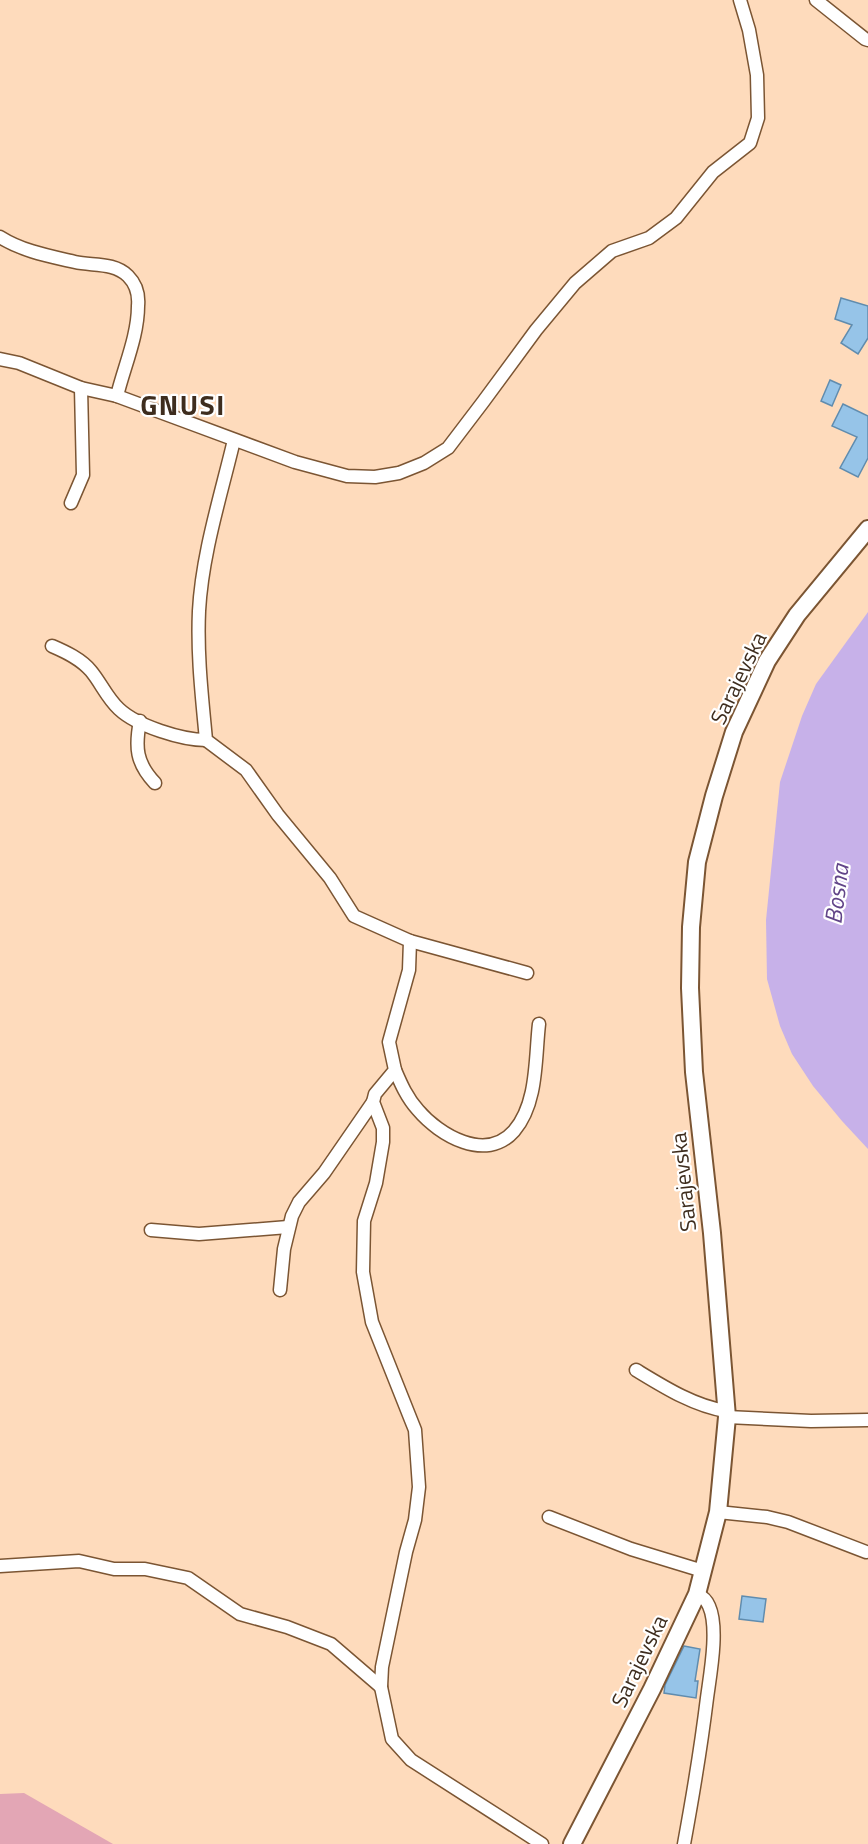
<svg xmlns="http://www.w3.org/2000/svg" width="868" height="1844" viewBox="0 0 868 1844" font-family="'Titillium Web',sans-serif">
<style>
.green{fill:#e3a6b5}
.water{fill:#c7b1e9}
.building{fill:#96c4e8;stroke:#608cae;stroke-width:1.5}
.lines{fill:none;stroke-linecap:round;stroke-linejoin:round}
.minor-casing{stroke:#7b5533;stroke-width:15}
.secondary-casing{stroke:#7b5533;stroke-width:20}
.minor{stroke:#fff;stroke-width:12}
.secondary{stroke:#fff;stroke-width:16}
.labels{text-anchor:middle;stroke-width:4.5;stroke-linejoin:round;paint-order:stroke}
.street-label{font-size:22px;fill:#3e2d1e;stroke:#fff}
.water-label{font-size:24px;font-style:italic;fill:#614488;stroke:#fff}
.district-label{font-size:28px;font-weight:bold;letter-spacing:1.5px;fill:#3e2d1e;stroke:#fff}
</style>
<rect width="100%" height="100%" fill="#fedbbc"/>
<polygon class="green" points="24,1793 113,1844 0,1844 0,1794"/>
<polygon class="water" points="868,612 868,1149 842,1121 813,1086 792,1054 780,1026 767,979 766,920 780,782 802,716 816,684"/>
<g class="building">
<polygon points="841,298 868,306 868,338 858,354 841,343 852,325 835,319"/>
<polygon points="830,380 841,385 832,406 821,401"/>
<polygon points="843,404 868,416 868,458 858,477 840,468 857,437 832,426"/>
<polygon points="742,1596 766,1599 763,1622 739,1619"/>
<polygon points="684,1646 700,1649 695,1681 698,1681 696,1698 664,1693 665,1685"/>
</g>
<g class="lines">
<defs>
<g id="minor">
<polyline points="816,0 865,39 868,40"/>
<path d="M 0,237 C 22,251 49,256 75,262 C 92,266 114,262 128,276 C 136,284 139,295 138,306 C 138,336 124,367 117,396 L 81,388 L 19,363 L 0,359"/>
<polyline points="117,396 295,462 347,476 375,477 399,473 424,463 448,448 483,402 536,330 575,283 612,251 649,238 676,218 713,172 750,143 758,118 757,75 749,30 740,0"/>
<path d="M 234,440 C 221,495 202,554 199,611 C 197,655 202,697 206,740 L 246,770 L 278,815 L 330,878 L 354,916 L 410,941 L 409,970 L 389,1042 L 395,1070 L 375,1094 L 373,1102 L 383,1128 L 383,1142 L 376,1183 L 364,1221 L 363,1272 L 372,1322 L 415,1430 L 419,1487 L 415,1520 L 406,1552 L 382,1667 L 381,1687 L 392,1739 L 411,1760 L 542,1844"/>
<polyline points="71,503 83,475 81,388"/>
<path d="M 52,646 C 66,652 81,659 91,671 C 101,683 107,698 119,709 C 137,726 182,740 206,740"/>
<path d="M 140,721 C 135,747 136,763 155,783"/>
<polyline points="410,941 527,973"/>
<path d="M 395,1070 C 401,1084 407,1098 418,1110 C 439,1135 486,1163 514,1131 C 538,1103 535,1058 539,1024"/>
<polyline points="151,1230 199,1234 288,1227"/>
<polyline points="280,1290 284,1249 292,1216 299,1202 324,1173 373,1102"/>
<path d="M 636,1370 C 664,1387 694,1406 726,1411"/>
<polyline points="727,1417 811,1421 868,1420"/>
<polyline points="718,1512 767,1517 788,1522 866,1552"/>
<polyline points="549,1517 631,1549 703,1571"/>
<polyline points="0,1566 79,1561 114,1569 145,1569 188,1578 240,1614 287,1627 331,1644 381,1687"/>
<path d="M 684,1844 C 693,1795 701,1747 707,1698 C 710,1675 719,1628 709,1606 C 707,1601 702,1596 697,1594"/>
</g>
<polyline id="secondary" points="572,1844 652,1689 697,1594 718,1512 727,1417 712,1233 694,1072 690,988 691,927 697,862 714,796 734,732 767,661 797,615 868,529"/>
</defs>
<use href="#minor" class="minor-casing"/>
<use href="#secondary" class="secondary-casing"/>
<use href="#minor" class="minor"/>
<use href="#secondary" class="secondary"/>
</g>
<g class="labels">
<g class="street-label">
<text transform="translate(738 678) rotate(-64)" y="8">Sarajevska</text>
<text transform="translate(683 1182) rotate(-96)" y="8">Sarajevska</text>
<text transform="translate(639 1661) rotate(-64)" y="8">Sarajevska</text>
</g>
<g class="water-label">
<text transform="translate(837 894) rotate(-83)" y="8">Bosna</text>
</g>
<g class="district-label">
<text x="183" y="415">GNUSI</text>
</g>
</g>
</svg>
